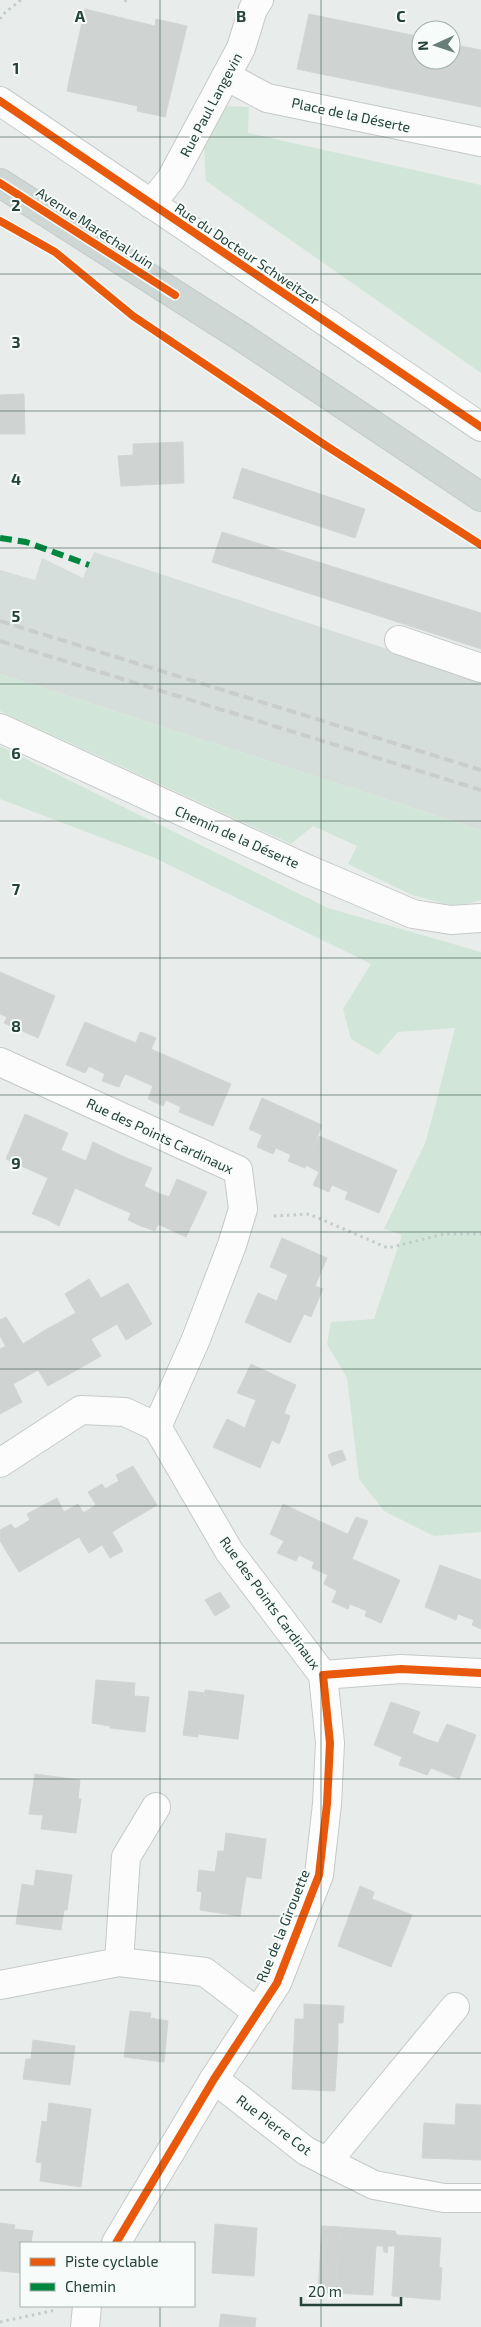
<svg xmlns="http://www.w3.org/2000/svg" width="481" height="2327" viewBox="0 0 481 2327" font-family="'Exo 2',sans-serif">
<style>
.built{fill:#d6dedb}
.green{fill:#d1e6d8}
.building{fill:#cfd4d2;stroke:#d1d6d4}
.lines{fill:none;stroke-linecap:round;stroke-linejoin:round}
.minor-casing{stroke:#c5cac8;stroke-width:30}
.major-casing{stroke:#c3ccc9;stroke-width:30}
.path{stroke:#c3ccca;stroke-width:3;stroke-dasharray:2.5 4;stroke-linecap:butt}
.minor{stroke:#fcfcfc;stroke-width:28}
.major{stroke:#cfd7d5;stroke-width:28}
.rail{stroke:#c9cdcc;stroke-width:4;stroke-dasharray:10 5;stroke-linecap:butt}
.quiet{stroke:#00873e;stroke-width:6;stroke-dasharray:12 6;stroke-linecap:butt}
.cycleway-casing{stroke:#f7fbf9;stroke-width:11}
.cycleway{stroke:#e8590c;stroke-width:8}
.grid{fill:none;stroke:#24423a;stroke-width:1;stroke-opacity:0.55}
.labels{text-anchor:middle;stroke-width:4;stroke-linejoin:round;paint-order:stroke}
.street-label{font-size:14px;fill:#24423a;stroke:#f7fbf9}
.grid-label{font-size:16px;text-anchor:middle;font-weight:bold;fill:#24423a;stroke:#f7fbf9;stroke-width:4;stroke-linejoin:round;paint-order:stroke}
</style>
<rect width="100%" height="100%" fill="#e8edeb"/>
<polygon class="built" points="94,552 481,680 481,830 0,674 0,570 35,580 42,558 83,578"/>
<g class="green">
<polygon points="226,106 249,107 248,133 481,185 481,373 206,181 204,147"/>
<polygon points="0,674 481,830 481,900 456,907 412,895 348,864 357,846 313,826 291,844 0,711"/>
<polygon points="0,746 328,908 481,952 481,1532 434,1536 384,1511 359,1479 347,1378 327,1344 331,1322 374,1319 402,1235 384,1229 426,1141 455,1028 398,1032 378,1055 351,1039 343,1009 371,964 155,858 0,799"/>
</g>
<g class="building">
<polygon points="85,9 155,26 156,19 187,26 165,117 137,111 139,97 69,81"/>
<polygon points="309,14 421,37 421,60 451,60 451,44 481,50 481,107 297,69"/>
<polygon points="69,81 139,97 138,106 67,91"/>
<polygon points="24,394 25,434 0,434 0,395"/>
<polygon points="183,442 184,483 121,486 118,456 133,455 133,444"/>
<polygon points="242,468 365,509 355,538 233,498"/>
<polygon points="222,532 481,613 481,649 212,562"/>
<polygon points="0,972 55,996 38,1038 4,1023 7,1017 0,1014"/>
<polygon points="85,1022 136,1043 140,1032 146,1034 128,1075 125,1074 119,1087 102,1081 105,1074 89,1066 85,1073 66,1065"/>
<polygon points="146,1034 156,1038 151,1049 231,1084 213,1126 179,1112 181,1107 166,1100 163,1106 148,1099 153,1086 128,1075"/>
<polygon points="262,1098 322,1125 305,1168 288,1161 291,1155 276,1148 273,1154 257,1147 262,1135 249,1129"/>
<polygon points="25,1114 68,1133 61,1150 72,1155 46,1219 32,1214 48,1178 6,1159"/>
<polygon points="319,1136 397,1170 379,1213 345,1199 348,1192 332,1185 329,1192 313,1185 319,1172 306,1165"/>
<polygon points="93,1142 122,1156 103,1201 75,1188 59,1226 46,1219 72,1155 86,1161"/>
<polygon points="122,1156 152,1168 144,1186 156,1192 141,1226 128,1220 131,1213 103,1201"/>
<polygon points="177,1179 207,1192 186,1237 158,1224 155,1231 141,1226 156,1192 169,1197"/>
<polygon points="282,1238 327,1258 315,1286 323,1289 316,1305 281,1290 288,1275 270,1267"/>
<polygon points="89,1279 101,1298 128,1283 152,1324 126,1340 117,1324 103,1332 76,1287"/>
<polygon points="76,1287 103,1332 91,1339 101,1356 73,1372 47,1329 76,1313 65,1294"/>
<polygon points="281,1290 316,1305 311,1317 304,1314 290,1343 245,1322 258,1293 277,1301"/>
<polygon points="6,1317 23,1344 47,1329 73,1372 48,1386 38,1370 24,1378 0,1336 0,1320"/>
<polygon points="6,1346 24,1378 13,1384 22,1402 0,1414 0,1349"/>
<polygon points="251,1364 296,1385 284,1413 290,1416 285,1430 250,1414 256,1400 237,1393"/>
<polygon points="250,1414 285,1430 279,1444 272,1440 260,1468 213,1447 227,1419 245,1428"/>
<polygon points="342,1450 346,1460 336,1464 332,1453"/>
<polygon points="332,1453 336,1464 332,1466 328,1455"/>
<polygon points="133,1466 157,1505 112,1532 123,1551 110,1558 83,1513 96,1505 88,1492 102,1484 105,1489 119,1481 116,1475"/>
<polygon points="57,1498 64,1512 78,1504 102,1545 89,1553 79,1537 19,1572 0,1541 0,1530 11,1524 15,1529 30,1520 27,1514"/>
<polygon points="283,1504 345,1533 328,1575 312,1568 314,1562 299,1555 296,1561 277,1553 284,1541 270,1534"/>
<polygon points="356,1517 368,1521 352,1559 400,1580 381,1623 365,1616 367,1611 350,1604 348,1609 332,1602 337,1591 324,1584 345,1533 348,1534"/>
<polygon points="440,1565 481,1580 481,1629 472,1625 474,1620 458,1614 456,1620 425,1607"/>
<polygon points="220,1592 230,1607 215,1616 205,1600"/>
<polygon points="96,1680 135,1683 134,1696 149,1697 145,1732 110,1728 110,1726 92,1723"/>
<polygon points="205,1690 244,1695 238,1739 198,1734 198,1737 183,1735 188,1700 203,1702"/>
<polygon points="189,1691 204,1693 203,1702 188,1700"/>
<polygon points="391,1702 420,1712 412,1733 426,1739 414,1770 399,1765 402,1757 374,1745"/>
<polygon points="447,1724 476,1735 459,1779 431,1768 427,1775 414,1770 426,1739 438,1743"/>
<polygon points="35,1774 80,1780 78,1799 81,1799 76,1833 41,1829 43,1815 29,1814"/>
<polygon points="226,1833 266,1839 261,1879 215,1872 218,1851 224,1851"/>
<polygon points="36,1870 72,1875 67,1910 64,1910 61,1930 16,1924 22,1884 34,1886"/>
<polygon points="199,1870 246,1876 240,1916 200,1910 202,1892 197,1891"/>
<polygon points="360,1886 374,1892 372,1899 412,1915 391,1967 338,1946"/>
<polygon points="304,2004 344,2006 343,2023 338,2023 338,2041 327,2040 325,2074 336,2074 335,2091 292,2089 295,2019 304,2019"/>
<polygon points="130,2011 151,2013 150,2018 168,2021 164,2062 124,2057"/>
<polygon points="33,2040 75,2046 70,2085 23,2079 26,2059 31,2059"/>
<polygon points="327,2040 338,2041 336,2074 325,2074"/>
<polygon points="49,2103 91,2109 86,2148 39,2142 42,2121 47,2122"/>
<polygon points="456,2104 481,2105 481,2160 422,2158 424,2123 455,2125"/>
<polygon points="39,2142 86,2148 81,2187 40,2181 42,2163 36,2162"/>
<polygon points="0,2223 15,2225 14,2229 33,2231 31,2243 21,2243 21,2273 0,2271"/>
<polygon points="215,2224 257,2228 254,2276 212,2273"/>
<polygon points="322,2226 340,2227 335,2293 318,2292"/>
<polygon points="340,2227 395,2231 397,2235 441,2238 439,2267 442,2268 440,2300 392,2296 395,2246 388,2246 387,2253 384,2252 383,2246 376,2246 373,2295 335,2293"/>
<polygon points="221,2314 256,2318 255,2327 219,2327"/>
</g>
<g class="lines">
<defs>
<g id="minor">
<polyline points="226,76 267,98 481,142"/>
<polyline points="0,101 481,427"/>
<polyline points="151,204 171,179 241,48 253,9 259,0"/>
<polyline points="399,640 481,668"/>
<polyline points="0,728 307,869 413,914 451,920 481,918"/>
<polyline points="0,1062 238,1170 243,1209 232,1245 196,1339 157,1427"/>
<polyline points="0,1463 81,1410 125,1412 157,1427 229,1551 323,1675"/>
<polyline points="119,1962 126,1857 156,1807"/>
<polyline points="0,1985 119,1962 205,1972 258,2013"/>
<polyline points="214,2079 306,2151 374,2185 444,2198 481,2198"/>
<polyline points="327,2162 455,2007"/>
<polyline points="116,2243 214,2079 277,1983 319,1875 327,1804 330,1743 323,1675 401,1669 481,1673"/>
<polyline points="85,2327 87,2306"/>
</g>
<polyline id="major" points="0,183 245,339 481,497"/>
</defs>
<use href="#minor" class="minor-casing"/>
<use href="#major" class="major-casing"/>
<g class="path">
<polyline points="125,2 126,0"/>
<polyline points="0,19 2,15 21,0"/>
<polyline points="274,1216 309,1214 388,1248 444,1234 481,1234"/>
<polyline points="0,2322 56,2310"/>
</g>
<use href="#minor" class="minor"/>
<use href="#major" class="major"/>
<g class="rail">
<polyline points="0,621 481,770"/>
<polyline points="0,641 481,790"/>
</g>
<polyline class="quiet" points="0,538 26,542 89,565"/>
<defs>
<g id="cycleway">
<polyline points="0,101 481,427"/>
<polyline points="0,183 175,295"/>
<polyline points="0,221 55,252 133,316 328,447 481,545"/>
<polyline points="116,2243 214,2079 277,1983 319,1875 327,1804 330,1743 323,1675 401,1669 481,1673"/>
</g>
</defs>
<use href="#cycleway" class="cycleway-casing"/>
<use href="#cycleway" class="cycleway"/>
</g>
<path class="grid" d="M 160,0 L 160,2243M 321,0 L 321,2327M 0,137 L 481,137M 0,274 L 481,274M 0,411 L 481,411M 0,548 L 481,548M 0,684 L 481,684M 0,821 L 481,821M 0,958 L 481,958M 0,1095 L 481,1095M 0,1232 L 481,1232M 0,1369 L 481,1369M 0,1506 L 481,1506M 0,1643 L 481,1643M 0,1779 L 481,1779M 0,1916 L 481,1916M 0,2053 L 481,2053M 0,2190 L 481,2190M 160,2306 L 160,2327"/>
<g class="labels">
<g class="street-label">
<text transform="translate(211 105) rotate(-62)" y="5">Rue Paul Langevin</text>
<text transform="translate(351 115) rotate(12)" y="5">Place de la Déserte</text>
<text transform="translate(95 228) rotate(33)" y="5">Avenue Maréchal Juin</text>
<text transform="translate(247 254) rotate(34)" y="5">Rue du Docteur Schweitzer</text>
<text transform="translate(237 837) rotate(24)" y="5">Chemin de la Déserte</text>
<text transform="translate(160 1136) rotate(25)" y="5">Rue des Points Cardinaux</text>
<text transform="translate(270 1603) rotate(54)" y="5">Rue des Points Cardinaux</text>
<text transform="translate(283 1926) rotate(-68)" y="5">Rue de la Girouette</text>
<text transform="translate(274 2125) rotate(37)" y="5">Rue Pierre Cot</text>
</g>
</g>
<g class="grid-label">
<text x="80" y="22">A</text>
<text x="241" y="22">B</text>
<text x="401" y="22">C</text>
<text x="16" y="74">1</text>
<text x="16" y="211">2</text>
<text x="16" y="348">3</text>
<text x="16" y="485">4</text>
<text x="16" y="622">5</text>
<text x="16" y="759">6</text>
<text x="16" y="895">7</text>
<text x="16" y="1032">8</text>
<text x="16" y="1169">9</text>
</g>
<rect x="20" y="2242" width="175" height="65" fill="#f7fbf9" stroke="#a3b1ad"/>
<rect x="30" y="2258" width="25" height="8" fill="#e8590c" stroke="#a3b1ad"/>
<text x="65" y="2267" font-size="15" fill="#24423a">Piste cyclable</text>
<rect x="30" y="2283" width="25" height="8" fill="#00873e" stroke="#a3b1ad"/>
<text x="65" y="2292" font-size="15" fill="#24423a">Chemin</text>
<g transform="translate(436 45) rotate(267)"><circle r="24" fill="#f7fbf9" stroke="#a3b1ad"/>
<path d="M0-4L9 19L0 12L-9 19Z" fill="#697e78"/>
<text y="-8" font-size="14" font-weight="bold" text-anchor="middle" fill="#24423a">N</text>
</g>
<path d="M301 2297v8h100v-8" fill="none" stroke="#24423a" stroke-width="2.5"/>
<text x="308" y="2297" font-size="15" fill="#24423a" stroke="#f7fbf9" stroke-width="4" paint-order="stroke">20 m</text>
</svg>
